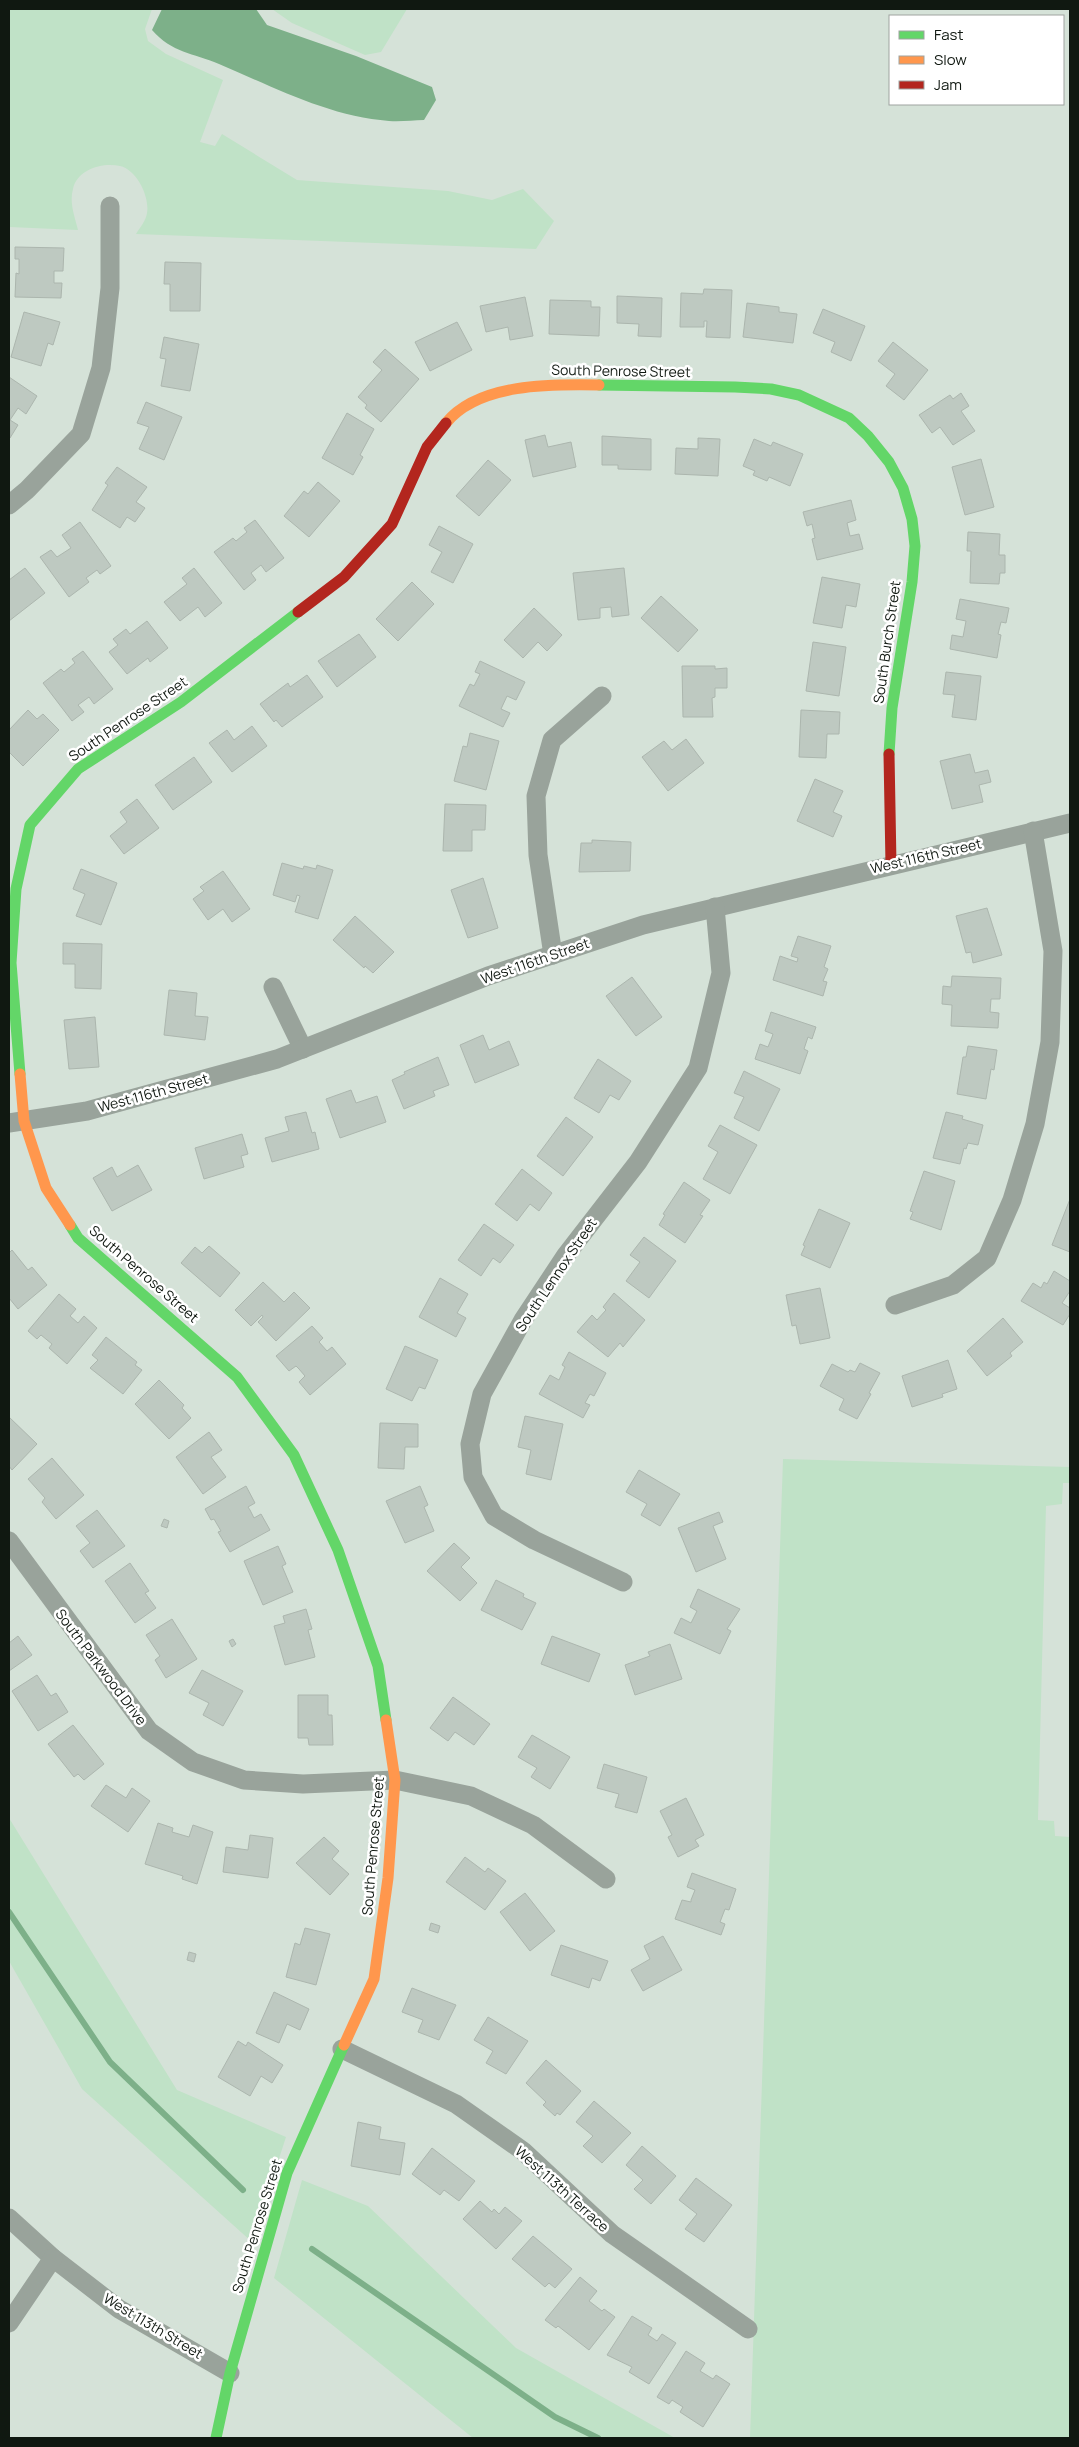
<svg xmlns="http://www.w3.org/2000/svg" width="1079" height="2447" viewBox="0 0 1079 2447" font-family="Manrope,sans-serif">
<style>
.green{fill:#c0e2c7}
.water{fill:#7db089}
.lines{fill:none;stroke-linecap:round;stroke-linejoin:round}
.stream{stroke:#7db089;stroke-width:6}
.building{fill:#bec9c1;stroke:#acb6ae}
.street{stroke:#99a39b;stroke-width:19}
.fast{stroke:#63d668;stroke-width:11}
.slow{stroke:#ff974d;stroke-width:11}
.jam{stroke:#b3261e;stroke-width:11}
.labels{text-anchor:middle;stroke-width:5;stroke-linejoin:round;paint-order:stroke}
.street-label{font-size:14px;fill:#101811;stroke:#fff}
</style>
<rect width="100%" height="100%" fill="#d5e2d8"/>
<g class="green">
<path d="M 9,9 L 152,9 L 145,29 L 148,41 L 166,54 L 223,80 L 200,142 L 215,146 L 222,134 L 297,180 L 448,191 L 492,200 L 523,189 L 554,221 L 536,249 L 136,234 C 139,229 144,223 146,217 C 152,201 138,170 120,166 C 103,162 77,169 73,189 C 69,203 75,217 78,230 L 9,227 Z"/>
<polygon points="272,9 407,9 381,52 365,55 292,23"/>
<polygon points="783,1459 1070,1467 1070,1483 1063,1483 1062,1504 1046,1506 1038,1820 1054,1821 1055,1836 1070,1837 1070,2438 750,2438"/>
<polygon points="9,1818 177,2090 286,2137 252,2242 82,2089 9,1961"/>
<polygon points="302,2180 368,2206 516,2348 675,2438 473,2438 274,2278"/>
</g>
<path class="water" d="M 162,9 L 256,9 L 267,25 L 356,56 L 432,87 L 436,100 L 424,120 C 413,120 401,122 389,121 C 330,117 273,87 219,64 C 193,53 172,53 152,30 Z"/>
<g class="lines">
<g class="stream">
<polyline points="9,1912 110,2062 243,2190"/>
<polyline points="312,2249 555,2417 598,2438"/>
</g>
</g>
<g class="building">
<polygon points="15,247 64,248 63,271 54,271 54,283 62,283 61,298 15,297 16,273 19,274 19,259 15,259"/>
<polygon points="165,262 201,263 200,311 170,311 170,284 164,284"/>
<polygon points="704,289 732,290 730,338 706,337 707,321 704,321 704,327 680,327 681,293 703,294"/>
<polygon points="617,296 662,298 661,337 638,336 639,324 617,323"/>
<polygon points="525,297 533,336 510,340 508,327 486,332 480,306"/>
<polygon points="550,300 591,301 591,307 600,307 599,336 549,334"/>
<polygon points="747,303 779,307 779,312 797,314 793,343 743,337"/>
<polygon points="823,309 865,326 851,361 831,352 835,342 813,333"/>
<polygon points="24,312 60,322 53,345 48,343 41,366 11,357"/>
<polygon points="457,322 472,350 430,371 415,342"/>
<polygon points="164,337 199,344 190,391 161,386 166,359 160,358"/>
<polygon points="893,342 928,370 904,400 886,386 895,374 878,361"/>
<polygon points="385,349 419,379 381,422 365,408 367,405 358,397 382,370 373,362"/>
<polygon points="9,377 37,396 26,414 18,408 10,420 18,425 10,438"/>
<polygon points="961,393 969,406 961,411 975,431 953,445 940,427 932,433 919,415 950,395 953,399"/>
<polygon points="146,402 182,417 164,460 139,449 149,427 137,423"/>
<polygon points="347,413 374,429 360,455 363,457 353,475 322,458"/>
<polygon points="545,435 548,447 571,442 576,467 533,477 525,440"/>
<polygon points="602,436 651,439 651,470 618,469 618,465 602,465"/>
<polygon points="698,438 720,439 718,476 675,474 676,448 698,449"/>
<polygon points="754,439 771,446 773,442 803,454 790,486 769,477 767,481 753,475 755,471 743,466"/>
<polygon points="981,459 994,507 965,515 952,467"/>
<polygon points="488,460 511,480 479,516 456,496"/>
<polygon points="117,467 147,487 136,502 145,508 135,522 127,517 120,528 92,510 108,485 105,483"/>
<polygon points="318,482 340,501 309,537 284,516 304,491 308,494"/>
<polygon points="851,500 856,520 847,523 850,536 859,534 863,549 817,560 812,539 815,538 812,524 807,526 803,512"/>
<polygon points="255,520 284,558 266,572 261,565 251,573 256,580 244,590 214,552 233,538 236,541 247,532 244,528"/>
<polygon points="80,522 111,566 100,574 97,570 86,578 89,582 69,597 40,557 51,550 57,557 71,548 62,535"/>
<polygon points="439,526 473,544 453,583 431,572 442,552 429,545"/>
<polygon points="968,532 1000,534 999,555 1005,555 1005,573 1000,573 999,584 970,583 971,551 967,551"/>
<polygon points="25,568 45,593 9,621 9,580"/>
<polygon points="194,568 222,603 205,617 198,607 180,621 164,602 187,584 182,578"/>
<polygon points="624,568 629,615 612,617 611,607 600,608 600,618 578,620 573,573"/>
<polygon points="822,577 860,584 856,607 846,605 842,628 813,623"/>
<polygon points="412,582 434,604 398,641 376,619"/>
<polygon points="661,596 698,630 678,652 641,618"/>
<polygon points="960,599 1009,608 1006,623 1001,622 998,634 1001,635 997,658 950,649 952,635 963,637 966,621 956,619"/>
<polygon points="534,608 562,635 547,651 538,642 523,658 504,640"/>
<polygon points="147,621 168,648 150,662 148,658 127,674 109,652 118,645 113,639 126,629 130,634"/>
<polygon points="359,634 376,657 337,687 318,661"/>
<polygon points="813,642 846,647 839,696 806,691"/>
<polygon points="83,651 113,689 94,704 89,697 78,705 84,712 72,721 43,683 61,669 64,672 75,663 72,659"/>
<polygon points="480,661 525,682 516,700 507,696 501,709 510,713 503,727 459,706 470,684 474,686 480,674 475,672"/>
<polygon points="682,666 715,666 715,669 727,668 727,688 715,688 715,697 712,698 713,717 683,717"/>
<polygon points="946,672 981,676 976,720 952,717 955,695 943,694"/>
<polygon points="307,675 323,697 282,727 276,720 274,722 260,704 288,683 290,687"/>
<polygon points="28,710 37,719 43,714 59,730 23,766 9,752 9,730"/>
<polygon points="801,710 840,712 839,734 827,734 826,758 799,757"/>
<polygon points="252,726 267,746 232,772 209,743 227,730 234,740"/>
<polygon points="470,733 499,741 486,790 454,781 463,746 467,747"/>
<polygon points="686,739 704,763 668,791 642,757 664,741 672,750"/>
<polygon points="970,754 975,773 988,770 991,782 979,785 983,802 952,809 940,761"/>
<polygon points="194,757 212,782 173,810 155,785"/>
<polygon points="815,779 843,791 833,812 842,816 833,837 797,821"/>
<polygon points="137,799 159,828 124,854 110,836 127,822 120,812"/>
<polygon points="445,804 486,805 485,830 472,830 472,851 443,851"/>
<polygon points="592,840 631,842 630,871 579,872 581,843 592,843"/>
<polygon points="282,863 303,869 304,866 316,869 317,865 333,870 318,919 295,912 300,896 297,895 295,902 273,895"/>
<polygon points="81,869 117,883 101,925 76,916 85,894 73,889"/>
<polygon points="223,871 250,909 232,922 223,909 208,920 193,899 204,891 200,887"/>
<polygon points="483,878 498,928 468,938 451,890"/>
<polygon points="987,908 1002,955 973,963 971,952 966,953 956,916"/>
<polygon points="355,916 394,952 373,973 365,966 364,968 333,940"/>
<polygon points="798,936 831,946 824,967 828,969 823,981 827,982 823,996 773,980 780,956 797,962 798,958 791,956"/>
<polygon points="63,943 102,944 101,989 75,988 75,964 63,964"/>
<polygon points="952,976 1001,978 1000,999 991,999 990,1012 999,1013 998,1028 951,1026 952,1005 942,1004 943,986 951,987"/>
<polygon points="632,977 662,1017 636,1036 606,996"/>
<polygon points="169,990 197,993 195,1016 208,1017 205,1040 164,1035"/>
<polygon points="771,1012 816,1027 812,1039 808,1037 804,1049 808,1051 800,1074 755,1059 760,1044 768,1047 772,1037 773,1034 765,1031"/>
<polygon points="95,1017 99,1067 69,1069 64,1020"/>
<polygon points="483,1035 489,1050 509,1041 519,1065 475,1083 460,1045"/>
<polygon points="968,1046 997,1050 994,1070 991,1069 986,1099 957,1094 963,1057 966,1057"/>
<polygon points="438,1057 449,1085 433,1091 435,1096 404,1109 392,1080 405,1074 404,1072"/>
<polygon points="598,1059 631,1081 619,1100 610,1095 599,1113 574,1098"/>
<polygon points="744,1071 780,1089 759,1131 734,1118 744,1097 734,1093"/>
<polygon points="351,1090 356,1103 377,1096 386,1122 340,1138 326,1099"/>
<polygon points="306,1112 312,1133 315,1132 319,1149 272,1162 265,1138 289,1131 285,1117"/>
<polygon points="946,1112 963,1116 962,1119 983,1125 978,1145 968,1143 966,1149 964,1148 960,1164 933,1158"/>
<polygon points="566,1117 593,1137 563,1176 537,1156"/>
<polygon points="720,1125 757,1145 730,1194 703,1179 718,1152 708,1146"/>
<polygon points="242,1134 248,1154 241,1156 244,1167 204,1179 195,1148"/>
<polygon points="138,1165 152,1190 112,1211 93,1178 112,1167 117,1177"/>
<polygon points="522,1169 552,1193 539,1211 530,1204 517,1221 495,1204"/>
<polygon points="924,1171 955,1181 941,1230 910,1219 913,1212 910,1211"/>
<polygon points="684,1182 710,1200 700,1215 703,1216 685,1243 659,1225 665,1215 663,1214"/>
<polygon points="1070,1199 1070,1252 1052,1245"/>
<polygon points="819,1209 850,1223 830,1268 801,1255 805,1246 803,1245"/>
<polygon points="484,1224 514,1245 500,1263 493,1258 481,1276 458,1260"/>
<polygon points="644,1237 676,1261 649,1298 626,1281 640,1262 630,1255"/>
<polygon points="209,1246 240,1273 220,1297 181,1263 195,1247 202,1253"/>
<polygon points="12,1250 28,1270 32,1267 47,1285 18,1309 9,1298 9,1253"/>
<polygon points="1054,1271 1070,1281 1070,1291 1062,1303 1070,1308 1070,1314 1063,1325 1021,1301 1033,1283 1041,1288 1044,1282 1047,1284"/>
<polygon points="440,1278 468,1294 457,1313 466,1318 456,1337 419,1317"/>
<polygon points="263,1282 284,1302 294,1292 310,1308 276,1341 258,1322 263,1317 262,1315 251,1326 235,1310"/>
<polygon points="820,1288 830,1338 800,1344 796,1325 792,1326 786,1295"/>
<polygon points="614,1293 645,1320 623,1347 620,1343 608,1357 577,1332 592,1315 597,1320 606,1310 603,1307"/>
<polygon points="59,1294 76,1309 70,1316 78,1323 84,1316 97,1328 67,1364 49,1348 52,1344 41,1335 37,1339 28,1331"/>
<polygon points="1003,1318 1023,1342 1010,1353 1012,1356 987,1376 967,1351"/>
<polygon points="312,1326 323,1338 319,1342 327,1351 332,1347 346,1364 310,1395 299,1382 305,1376 299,1369 296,1366 289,1371 276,1356"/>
<polygon points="106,1337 137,1362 135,1365 142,1370 123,1394 90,1368 98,1360 92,1355"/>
<polygon points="405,1346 438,1360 425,1389 419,1387 412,1401 386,1389"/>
<polygon points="569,1352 606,1373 594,1396 590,1394 585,1403 590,1405 583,1418 539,1394 550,1375 559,1380 565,1367 562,1365"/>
<polygon points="948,1360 957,1389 942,1394 943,1397 912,1407 902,1376"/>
<polygon points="860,1363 880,1373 869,1393 871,1394 857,1419 839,1410 844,1399 820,1386 832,1364 848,1372 850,1370 855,1372"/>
<polygon points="159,1380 184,1405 182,1408 191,1418 169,1439 135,1404"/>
<polygon points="525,1416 563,1424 551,1480 526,1474 531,1450 518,1447"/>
<polygon points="9,1417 37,1444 12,1470 9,1466"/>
<polygon points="380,1423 418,1424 418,1447 405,1447 404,1469 378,1468"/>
<polygon points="209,1432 222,1450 211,1457 226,1477 203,1494 176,1457"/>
<polygon points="52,1458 84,1495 56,1519 42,1502 45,1498 28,1479"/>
<polygon points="639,1470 680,1494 660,1526 641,1515 647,1504 626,1492"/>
<polygon points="246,1486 255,1503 248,1507 250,1510 254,1518 261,1514 270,1530 230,1552 218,1532 221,1531 214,1519 211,1520 205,1509"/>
<polygon points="420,1486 428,1505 424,1507 434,1531 405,1543 386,1501"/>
<polygon points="97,1510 125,1546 93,1568 80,1551 90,1543 76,1526"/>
<polygon points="719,1512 723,1522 713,1526 726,1559 696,1572 678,1528"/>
<polygon points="164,1519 169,1521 167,1528 161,1526"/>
<polygon points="454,1543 470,1558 461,1567 477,1583 460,1601 427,1571"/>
<polygon points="278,1546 286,1564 282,1566 293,1592 263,1605 244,1561"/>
<polygon points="130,1563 149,1591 145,1593 156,1608 135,1623 105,1581"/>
<polygon points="496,1580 524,1594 523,1597 536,1603 522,1630 481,1610"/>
<polygon points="698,1589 740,1609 727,1629 731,1631 720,1654 674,1633 681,1618 691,1623 697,1611 690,1607"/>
<polygon points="306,1609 312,1629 308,1630 315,1657 285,1665 274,1626 285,1623 283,1616"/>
<polygon points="172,1619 197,1659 166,1678 155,1660 160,1656 146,1635"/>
<polygon points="18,1636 32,1655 9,1671 9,1643"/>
<polygon points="552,1636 600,1654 589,1682 541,1664"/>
<polygon points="233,1639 236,1644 232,1647 229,1641"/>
<polygon points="670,1644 682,1679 635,1695 625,1665 650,1656 648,1652"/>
<polygon points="202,1670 243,1691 223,1726 203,1715 209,1703 189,1693"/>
<polygon points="37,1675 51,1696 56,1693 68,1712 38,1731 12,1691"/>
<polygon points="298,1695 328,1695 328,1715 332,1715 333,1745 309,1745 308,1738 298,1738"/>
<polygon points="453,1697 490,1724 474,1745 455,1732 448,1741 430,1728"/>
<polygon points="73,1725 104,1764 84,1780 78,1774 74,1777 48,1744"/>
<polygon points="532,1735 570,1757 550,1789 531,1777 537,1768 518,1757"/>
<polygon points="604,1764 647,1777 637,1813 615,1807 619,1794 597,1788"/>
<polygon points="106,1785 126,1798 132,1788 150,1801 128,1832 91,1806"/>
<polygon points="686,1798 704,1835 695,1840 699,1846 678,1857 668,1837 672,1835 660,1811"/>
<polygon points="158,1823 173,1828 172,1832 189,1837 193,1825 213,1832 197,1884 182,1879 183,1876 145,1864"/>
<polygon points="250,1835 273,1838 268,1878 223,1872 226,1847 248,1850"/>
<polygon points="324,1837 339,1851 332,1859 349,1874 330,1895 296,1863"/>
<polygon points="465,1857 485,1872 488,1868 506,1881 485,1910 446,1882"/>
<polygon points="692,1873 736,1889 729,1910 725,1909 720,1922 725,1924 721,1935 675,1919 682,1900 691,1902 691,1900 695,1890 687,1887"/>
<polygon points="525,1893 555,1931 530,1951 500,1912"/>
<polygon points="431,1923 440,1926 438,1933 429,1930"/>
<polygon points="305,1928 330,1934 316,1985 286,1977 295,1943 300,1945"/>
<polygon points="663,1936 682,1970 643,1991 631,1970 650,1959 644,1946"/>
<polygon points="561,1945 608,1961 600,1981 592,1978 589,1988 551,1975"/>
<polygon points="189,1952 196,1954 194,1962 187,1960"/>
<polygon points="412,1988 456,2005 439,2040 418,2032 423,2020 402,2012"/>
<polygon points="274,1992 309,2009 300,2030 287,2024 279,2043 256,2033"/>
<polygon points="488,2017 528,2041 506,2074 486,2063 493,2051 474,2040"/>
<polygon points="238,2041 246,2046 248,2042 283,2065 272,2083 261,2076 250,2096 218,2077"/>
<polygon points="546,2060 581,2091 560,2115 557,2113 555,2116 543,2105 546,2102 526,2083"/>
<polygon points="594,2101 631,2133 602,2163 583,2146 593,2136 576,2122"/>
<polygon points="358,2122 381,2127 379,2139 405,2143 400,2175 351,2166"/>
<polygon points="642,2146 676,2176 651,2204 634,2189 643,2180 626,2165"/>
<polygon points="432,2148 475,2181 459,2201 444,2190 440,2195 412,2174"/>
<polygon points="696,2178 732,2205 704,2242 685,2229 697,2214 679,2200"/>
<polygon points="480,2201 492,2212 494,2209 499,2214 505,2207 522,2221 496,2249 463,2219"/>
<polygon points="533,2236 572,2269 555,2288 549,2283 545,2287 512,2259"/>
<polygon points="580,2277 597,2291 589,2301 602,2311 604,2309 615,2317 589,2350 558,2326 556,2328 545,2320"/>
<polygon points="632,2316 652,2328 648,2335 657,2341 662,2334 676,2343 649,2384 629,2372 632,2367 607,2355"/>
<polygon points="686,2351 705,2363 700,2371 713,2379 716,2375 730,2384 703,2427 680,2412 683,2407 672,2400 669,2404 657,2397"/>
</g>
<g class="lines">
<g class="street">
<polyline points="9,505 27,490 81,434 101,368 110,288 110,206"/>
<polyline points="553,955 538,855 536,796 552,740 602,696"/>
<polyline points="273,987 303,1049"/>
<polyline points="9,1123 87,1111 277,1059 488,976 643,925 1070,823"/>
<polyline points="895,1305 953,1285 987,1258 1012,1200 1035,1124 1050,1042 1053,951 1033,831"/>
<polyline points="9,1541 149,1731 193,1762 244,1780 303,1784 395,1780 471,1796 533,1825 606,1879"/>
<polyline points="623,1582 534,1540 494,1516 473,1477 470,1444 482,1394 523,1320 566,1255 638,1162 698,1068 721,973 715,907"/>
<polyline points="342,2049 456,2104 523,2151 612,2234 748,2329"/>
<polyline points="9,2218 53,2258 119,2309 230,2373"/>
<polyline points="9,2323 53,2258"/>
</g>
<g class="fast">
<polyline points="599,385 735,387 771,389 799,395 849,418 868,436 889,462 903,488 912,519 915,546 912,582 892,708 889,754"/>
<polyline points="20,1074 11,963 16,889 30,825 78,769 181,702 298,612"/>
<polyline points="70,1225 78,1238 237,1377 294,1455 338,1550 378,1666 386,1720"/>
<polyline points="216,2438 230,2373 287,2173 344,2045"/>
</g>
<g class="slow">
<path d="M 446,423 C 478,383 552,384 599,385"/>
<polyline points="20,1074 24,1121 46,1188 70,1225"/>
<polyline points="344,2045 374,1979 388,1878 395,1780 386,1720"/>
</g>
<g class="jam">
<polyline points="298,612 344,577 392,524 427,447 446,423"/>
<polyline points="889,754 891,864"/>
</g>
</g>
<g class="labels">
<g class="street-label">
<text transform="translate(621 371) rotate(1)" y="5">South Penrose Street</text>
<text transform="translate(887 642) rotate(-82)" y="5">South Burch Street</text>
<text transform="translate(128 719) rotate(-34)" y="5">South Penrose Street</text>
<text transform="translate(926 856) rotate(-13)" y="5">West 116th Street</text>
<text transform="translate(535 961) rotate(-19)" y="5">West 116th Street</text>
<text transform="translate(153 1093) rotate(-15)" y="5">West 116th Street</text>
<text transform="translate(144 1274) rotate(41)" y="5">South Penrose Street</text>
<text transform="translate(556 1275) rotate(-56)" y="5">South Lennox Street</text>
<text transform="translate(101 1667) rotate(53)" y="5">South Parkwood Drive</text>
<text transform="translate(373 1846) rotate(-85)" y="5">South Penrose Street</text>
<text transform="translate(562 2189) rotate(42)" y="5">West 113th Terrace</text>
<text transform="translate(257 2226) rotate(-73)" y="5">South Penrose Street</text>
<text transform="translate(153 2326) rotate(31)" y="5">West 113th Street</text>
</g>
</g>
<rect width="1079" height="2447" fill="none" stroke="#101811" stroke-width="20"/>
<rect x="889" y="15" width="175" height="90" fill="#ffffff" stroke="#9fa3a0"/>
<rect x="899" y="31" width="25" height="8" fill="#63d668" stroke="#9fa3a0"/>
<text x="934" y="40" font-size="15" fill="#101811">Fast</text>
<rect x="899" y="56" width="25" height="8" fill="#ff974d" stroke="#9fa3a0"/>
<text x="934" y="65" font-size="15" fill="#101811">Slow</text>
<rect x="899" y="81" width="25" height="8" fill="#b3261e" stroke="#9fa3a0"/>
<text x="934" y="90" font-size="15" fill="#101811">Jam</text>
</svg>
